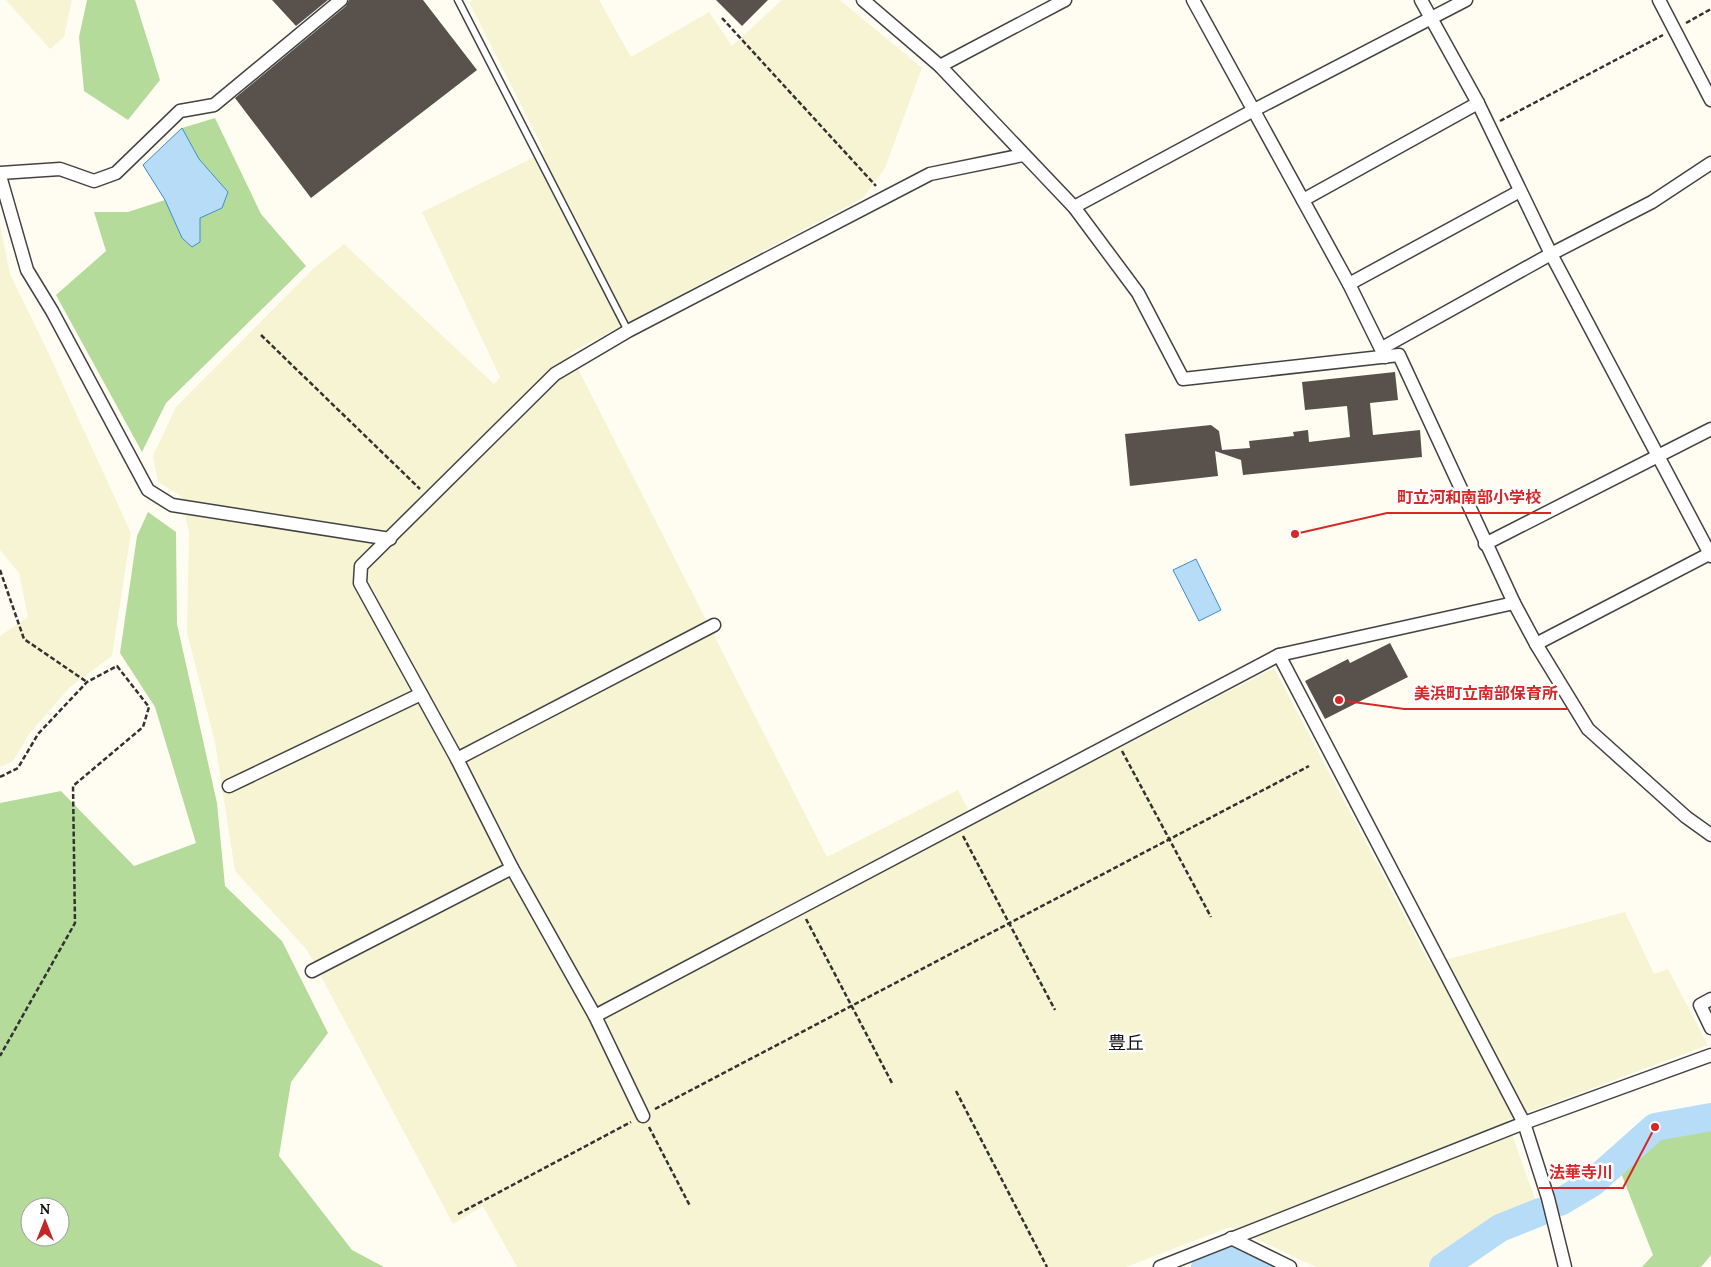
<svg xmlns="http://www.w3.org/2000/svg" width="1711" height="1267" viewBox="0 0 1711 1267" font-family="Lora,'Noto Sans JP',serif">
<style>
.farmland{fill:#f6f4d2}
.forest{fill:#b4db9a;fill-rule:evenodd}
.water{fill:#b7dcf7;stroke:#3d8dce}
.lines{fill:none;stroke-linecap:round;stroke-linejoin:round}
.river{stroke:#b7dcf7;stroke-width:28}
.building{fill:#59514c}
.lane-casing{stroke:#434343;stroke-width:9}
.street-casing{stroke:#434343;stroke-width:15}
.path{stroke:#323232;stroke-width:2.5;stroke-dasharray:5 2.5;stroke-linecap:butt}
.lane{stroke:#fff;stroke-width:6}
.street{stroke:#fff;stroke-width:12}
.labels{text-anchor:middle;stroke-width:5;stroke-linejoin:round;paint-order:stroke}
.quarter-label{font-size:18px;fill:#101010;stroke:#fff}
.leader{fill:none;stroke:#d62828;stroke-width:2}
.callout-dot{fill:#d62828;stroke:#fff;stroke-width:2}
.callout-label{font-size:16px;text-anchor:middle;font-weight:bold;fill:#d62828;stroke:#fff;stroke-width:5;stroke-linejoin:round;paint-order:stroke}
</style>
<rect width="100%" height="100%" fill="#fffdf2"/>
<g class="farmland">
<polygon points="6,0 72,0 64,37 50,49"/>
<polygon points="473,0 599,0 631,57 709,12 732,46 782,0 840,0 922,68 885,168 863,198 570,353 827,857 958,790 975,823 1274,668 1430,964 1625,912 1654,974 1668,969 1708,1045 1507,1120 1536,1202 1496,1218 1426,1267 1316,1267 1230,1227 1126,1267 517,1267 483,1206 453,1224 307,950 235,871 215,742 187,633 189,532 181,496 158,482 153,456 176,407 314,268 344,244 494,384 500,377 422,212 545,152 469,2"/>
<polygon points="0,225 10,274 47,350 131,533 112,656 70,687 29,734 13,761 0,767 0,636 28,617 19,573 0,550"/>
</g>
<g class="forest">
<polygon points="87,0 135,0 160,80 128,120 84,91 79,37"/>
<polygon points="215,118 261,214 306,266 166,403 142,452 56,295 106,251 94,212 128,212 165,200 182,238 200,218 222,208 228,192 199,159 182,128"/>
<path d="M 148,512 L 176,532 L 177,624 L 217,803 L 225,886 L 282,941 L 328,1033 L 291,1082 L 279,1156 L 352,1250 L 384,1267 L 0,1267 L 0,803 L 61,791 L 134,866 L 196,843 L 155,707 L 120,653 L 137,536 ZM 30,1207 L 60,1207 L 60,1237 L 30,1237 Z"/>
<polygon points="1711,1128 1711,1255 1701,1267 1642,1267 1653,1255 1621,1173 1658,1140"/>
</g>
<g class="water">
<polygon points="182,128 199,159 228,192 222,208 200,218 200,242 192,247 182,238 165,200 143,165"/>
<polygon points="1196,559 1221,610 1199,621 1173,570"/>
</g>
<g class="lines">
<g class="river">
<polyline points="1560,1202 1592,1183 1655,1127 1711,1117"/>
<path d="M 1205,1267 C 1224,1259 1247,1256 1266,1267"/>
<polyline points="1443,1267 1500,1228 1540,1212"/>
</g>
</g>
<g class="building">
<polygon points="272,0 328,0 296,26"/>
<polygon points="349,0 423,0 477,70 311,198 235,98 346,6"/>
<polygon points="716,0 768,0 742,26"/>
<polygon points="1395,372 1398,400 1370,403 1373,435 1420,430 1422,457 1243,475 1241,460 1215,451 1218,476 1130,486 1125,434 1211,425 1219,431 1222,450 1250,448 1249,441 1294,436 1293,432 1308,430 1309,442 1350,437 1347,406 1305,410 1302,382"/>
<polygon points="1390,643 1408,677 1325,719 1305,681 1348,659 1350,663"/>
</g>
<g class="lines">
<defs>
<polyline id="lane" points="458,0 628,331"/>
<g id="street">
<polyline points="863,0 940,66 1074,207 1138,293 1183,379 1399,355 1514,603 1536,644 1588,729 1686,817 1711,835"/>
<polyline points="1193,0 1349,284 1385,357"/>
<polyline points="1421,0 1478,103 1551,254 1711,556"/>
<polyline points="1659,0 1711,100"/>
<polyline points="940,66 1065,0"/>
<polyline points="0,173 60,169 94,181 116,173 180,111 214,105 341,0"/>
<polyline points="0,176 27,270 52,311 148,490 172,505 390,539"/>
<polyline points="1303,200 1478,103"/>
<polyline points="1074,207 1254,110 1466,0"/>
<polyline points="1349,284 1520,191"/>
<polyline points="1382,348 1551,254 1652,202 1711,163"/>
<polyline points="1485,544 1711,429"/>
<polyline points="1536,644 1711,553"/>
<polyline points="1279,655 1524,1123 1548,1198 1565,1267"/>
<polyline points="457,759 714,625"/>
<polyline points="229,786 421,694"/>
<polyline points="312,971 512,868"/>
<polyline points="1711,999 1700,1005 1711,1028"/>
<polyline points="595,1016 1279,655 1514,603"/>
<polyline points="643,1116 595,1016 512,868 457,759 360,583 361,566 555,374 628,331 930,174 1023,155"/>
<polyline points="1231,1238 1290,1267"/>
<polyline points="1160,1267 1524,1123 1711,1055"/>
</g>
</defs>
<use href="#lane" class="lane-casing"/>
<use href="#street" class="street-casing"/>
<g class="path">
<polyline points="722,18 876,186"/>
<polyline points="1686,23 1711,9"/>
<polyline points="1500,121 1663,35"/>
<polyline points="261,335 420,489"/>
<polyline points="0,570 24,639 87,682"/>
<polyline points="1122,751 1211,917"/>
<polyline points="0,777 18,768 38,734 87,682 117,666 149,707 143,727 73,786 75,923 0,1056"/>
<polyline points="963,836 1055,1010"/>
<polyline points="806,919 892,1083"/>
<polyline points="956,1091 1047,1267"/>
<polyline points="655,1109 1309,766"/>
<polyline points="649,1127 690,1206"/>
<polyline points="458,1214 631,1122"/>
</g>
<use href="#lane" class="lane"/>
<use href="#street" class="street"/>
</g>
<g class="labels">
<g class="quarter-label">
<text x="1126" y="1049">豊丘</text>
</g>
</g>
<path class="leader" d="M1295 534L1387 513H1551M1339 700L1404 709H1568M1655 1127L1623 1188H1539"/>
<g class="callout-dot">
<circle cx="1295" cy="534" r="5"/>
<circle cx="1339" cy="700" r="5"/>
<circle cx="1655" cy="1127" r="5"/>
</g>
<g class="callout-label">
<text x="1469" y="503">町立河和南部小学校</text>
<text x="1486" y="699">美浜町立南部保育所</text>
<text x="1581" y="1178">法華寺川</text>
</g>
<g transform="translate(45 1222)"><circle r="24" fill="#ffffff" stroke="#9f9f9f"/>
<path d="M0-4L9 19L0 12L-9 19Z" fill="#c22626"/>
<text y="-8" font-size="14" font-weight="bold" text-anchor="middle" fill="#101010">N</text>
</g>
</svg>
